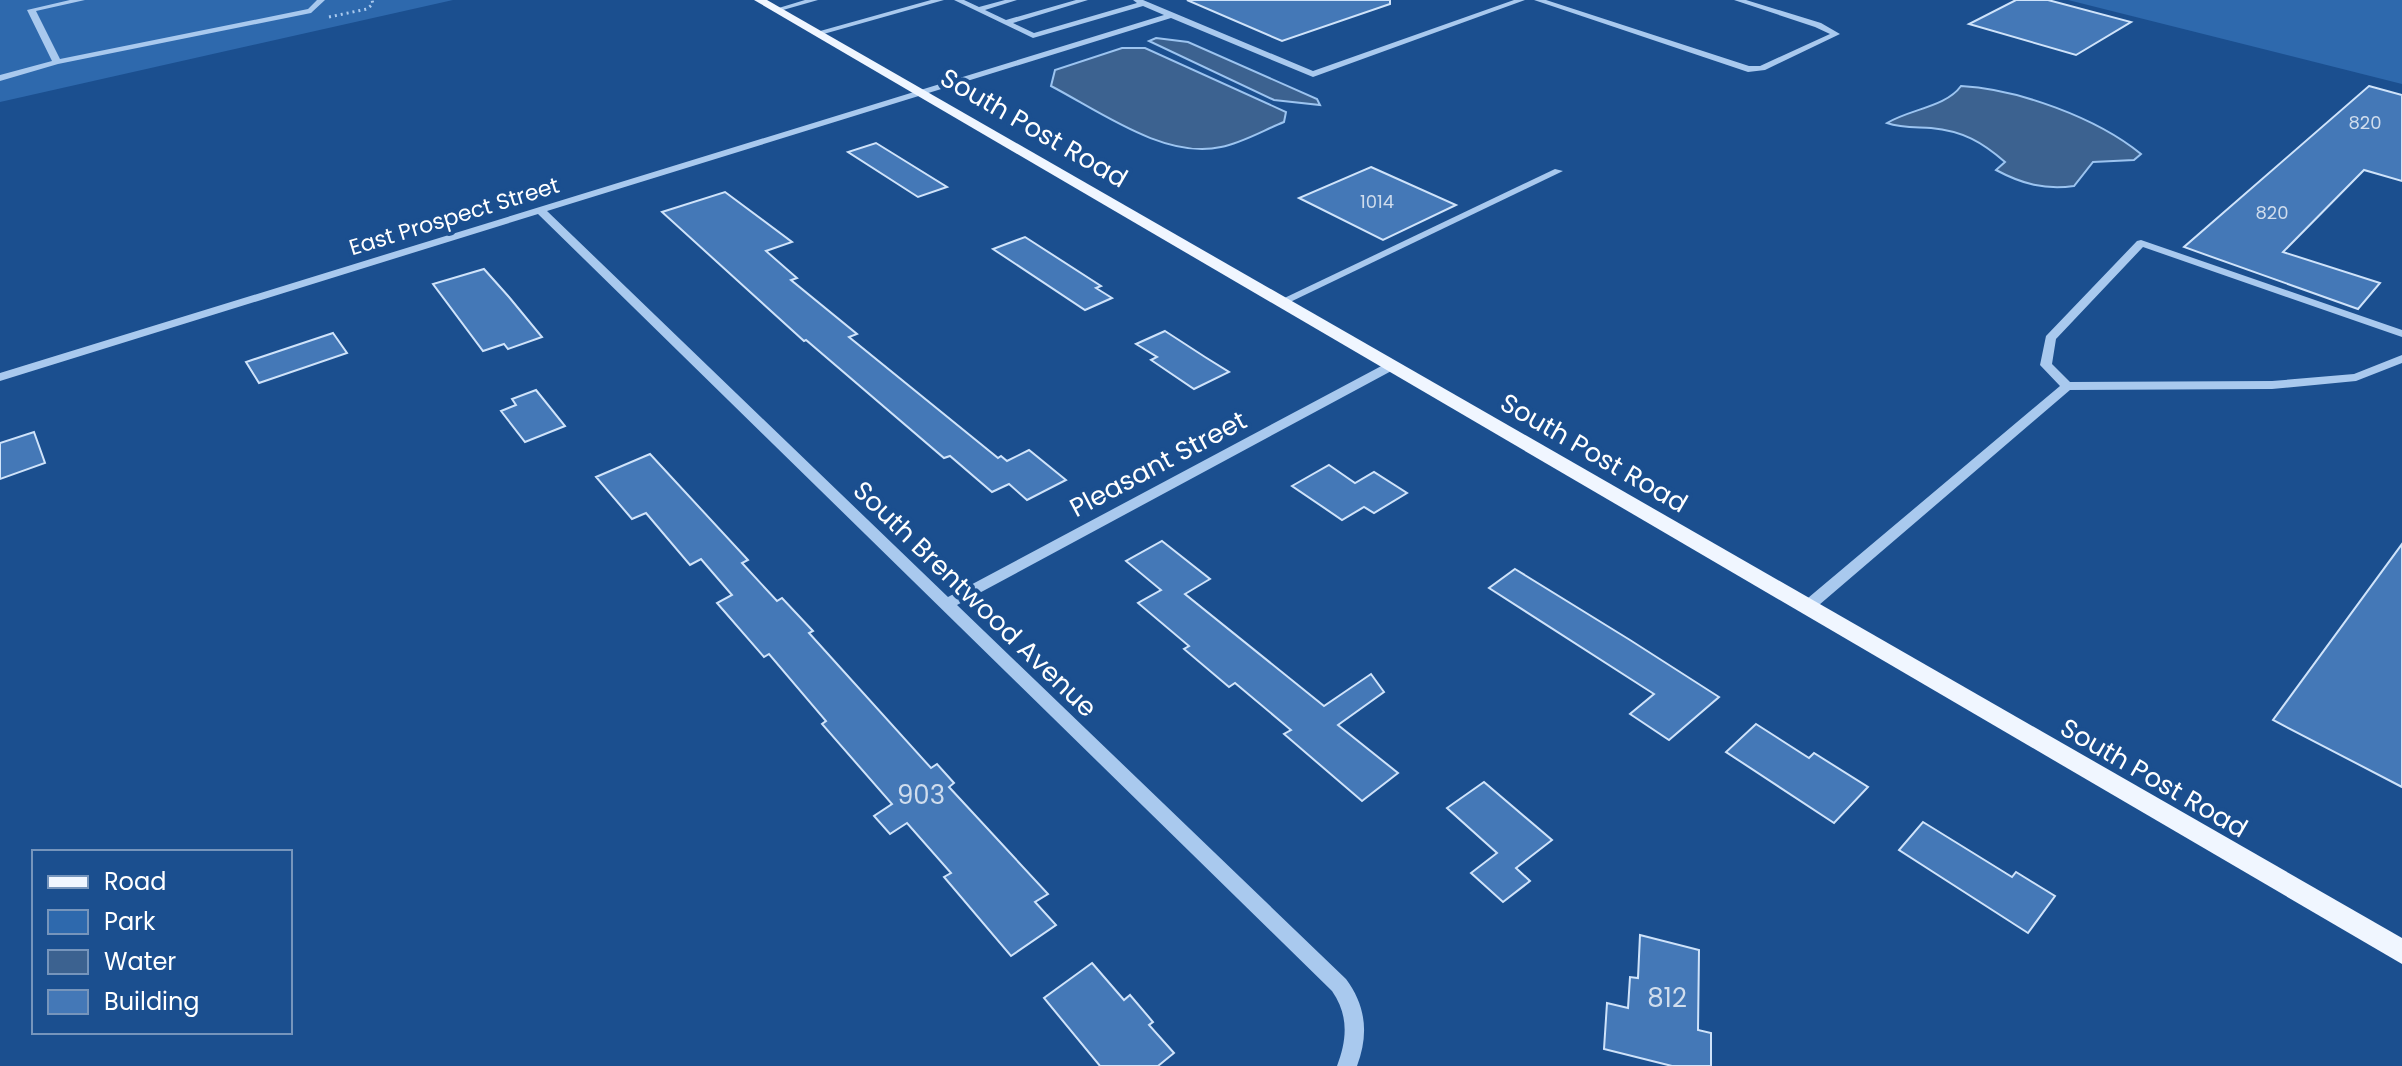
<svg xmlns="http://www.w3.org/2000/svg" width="2402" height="1066" viewBox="0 0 2402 1066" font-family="Poppins,sans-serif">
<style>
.green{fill:#2e69ad}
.water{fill:#3c6290;stroke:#9cc4f0;stroke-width:2}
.building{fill:#4478b7;stroke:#cfe3fa;stroke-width:2}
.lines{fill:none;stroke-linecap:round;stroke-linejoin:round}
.path{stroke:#a9c9ee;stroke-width:3;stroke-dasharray:2 4;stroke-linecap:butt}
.minor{fill:#a9c9ee;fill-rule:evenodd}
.major{fill:#f0f6ff;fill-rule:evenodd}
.labels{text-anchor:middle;stroke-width:8;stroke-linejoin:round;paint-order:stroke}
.far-number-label{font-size:18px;fill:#d0dded}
.far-street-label{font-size:22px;fill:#fff;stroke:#1b4f8f}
.street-label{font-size:26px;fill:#fff;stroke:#1b4f8f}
.near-number-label{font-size:26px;fill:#d0dded}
</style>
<rect width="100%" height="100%" fill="#1b4f8f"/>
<g class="green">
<polygon points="0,0 453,0 0,102"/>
<polygon points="2068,0 2402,0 2402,84"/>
</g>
<g class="water">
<polygon points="1156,38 1188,42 1317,99 1320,105 1274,100 1149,41"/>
<path d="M 1122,48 L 1145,48 L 1286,112 L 1284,122 C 1264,130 1242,143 1221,147 C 1166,160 1099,111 1051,86 L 1055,70 Z"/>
<path d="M 1961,86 C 2018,89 2097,118 2141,154 L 2134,160 L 2093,162 L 2074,186 C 2045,190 2022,184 1996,170 L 2005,162 C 1982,142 1963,131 1931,128 C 1916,127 1901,128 1887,123 C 1910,109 1946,107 1961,86 Z"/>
</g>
<g class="building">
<polygon points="1187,0 1390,0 1390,4 1282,41"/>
<polygon points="2016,0 2048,0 2131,22 2076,55 1969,24"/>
<polygon points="2369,86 2402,95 2402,181 2364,170 2283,252 2380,283 2358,309 2184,247"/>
<polygon points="876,143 947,187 918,197 848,152"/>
<polygon points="1371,167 1456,205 1383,240 1299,198"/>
<polygon points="725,192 792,242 766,251 797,278 791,280 857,334 849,337 998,458 1001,456 1007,461 1029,450 1066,480 1027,500 1009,484 992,492 950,456 944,458 806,340 804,341 662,212"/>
<polygon points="1025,237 1101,286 1096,288 1112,298 1085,310 993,249"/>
<polygon points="484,269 509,297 542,337 508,349 504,344 483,351 433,284"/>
<polygon points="1165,331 1205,357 1229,372 1194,389 1151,360 1157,357 1136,344"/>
<polygon points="333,333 347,353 259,383 246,362"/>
<polygon points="536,390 565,426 525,442 501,411 516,405 512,399"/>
<polygon points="34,432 45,463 0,479 0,443"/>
<polygon points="650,454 748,560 742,563 777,601 782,598 813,631 809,633 931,768 937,764 954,783 949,787 1048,894 1035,902 1056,925 1011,956 944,877 951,873 907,823 890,834 874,816 892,804 822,724 826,721 769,654 764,657 717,603 732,595 701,559 690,565 646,513 632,519 596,477"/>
<polygon points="1329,465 1355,483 1374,472 1407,493 1374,513 1364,507 1342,520 1292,486"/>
<polygon points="1162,541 1210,579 1185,594 1324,706 1371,674 1384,692 1338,725 1398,773 1362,801 1284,734 1291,730 1235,683 1229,687 1184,649 1189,646 1138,603 1161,590 1126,561"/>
<polygon points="2402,544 2402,787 2273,720"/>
<polygon points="1515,569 1630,640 1719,697 1669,740 1630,714 1654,694 1489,588"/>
<polygon points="1756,724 1809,758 1814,753 1868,787 1834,823 1726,752"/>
<polygon points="1484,782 1552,840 1516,868 1530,881 1503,902 1471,873 1497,853 1447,808"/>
<polygon points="1923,822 2012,877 2016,872 2055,896 2028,933 1899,850"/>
<polygon points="1640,935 1699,950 1698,1030 1711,1033 1711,1066 1672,1066 1604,1049 1607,1003 1628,1008 1630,977 1638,978"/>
<polygon points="1092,963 1124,1000 1130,995 1153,1022 1149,1025 1174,1053 1158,1066 1100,1066 1044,998"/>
</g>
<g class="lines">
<polyline class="path" points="329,17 367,9 373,4 372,0"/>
<g class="minor">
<polygon points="70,0 85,0 36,11 60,59 308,9 317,0 325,0 311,13 58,64 0,81 0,75 52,61 27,10"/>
<polygon points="805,0 818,0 776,12 772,10"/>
<polygon points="931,0 944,0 820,35 813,33"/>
<path d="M 954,0 L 964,0 L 979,7 L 1005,0 L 1017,0 L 985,10 L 1006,20 L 1076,0 L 1088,0 L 1013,23 L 1034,33 L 1137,3 L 1133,0 L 1143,0 L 1313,71 L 1514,0 L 1525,0 L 1313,77 L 1171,18 L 547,211 L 948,597 L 1387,363 L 1395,363 L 1397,366 L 1395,369 L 957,605 L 1346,979 C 1366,1006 1369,1034 1357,1066 L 1337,1066 C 1347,1040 1349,1015 1332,991 L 538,214 L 0,381 L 0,373 L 1164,15 L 1143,6 L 1033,38 Z"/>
<polygon points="1534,0 1546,0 1749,66 1760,66 1830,34 1815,27 1734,0 1746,0 1821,23 1840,34 1765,70 1748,72"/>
<polygon points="1555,169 1563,171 1286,304 1278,304 1276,302"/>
<polygon points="2141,240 2402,330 2402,337 2143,247 2056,339 2052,364 2070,382 2272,381 2354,374 2402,355 2402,363 2356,381 2272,389 2070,390 1812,611 1802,611 1800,607 1802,603 2060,386 2040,365 2046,336 2137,241"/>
</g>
<polygon class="major" points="754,0 767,0 2402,938 2402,964"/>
</g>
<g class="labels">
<g class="far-number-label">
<text x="2365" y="129">820</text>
<text x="1377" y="208">1014</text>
<text x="2272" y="219">820</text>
</g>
<g class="far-street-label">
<text transform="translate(454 216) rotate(-17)" y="8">East Prospect Street</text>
</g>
<g class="street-label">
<text transform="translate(1034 128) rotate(30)" y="9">South Post Road</text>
<text transform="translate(1594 453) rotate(30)" y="9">South Post Road</text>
<text transform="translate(1158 464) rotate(-28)" y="9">Pleasant Street</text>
<text transform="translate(975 599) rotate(44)" y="9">South Brentwood Avenue</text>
<text transform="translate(2154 778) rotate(30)" y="9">South Post Road</text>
</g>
<g class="near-number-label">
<text x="921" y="804">903</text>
<text x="1667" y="1007">812</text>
</g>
</g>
<rect x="32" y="850" width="260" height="184" fill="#1b4f8f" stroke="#7695bc" stroke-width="2"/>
<rect x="48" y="876" width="40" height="12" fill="#f0f6ff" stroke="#7695bc" stroke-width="2"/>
<text x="104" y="890" font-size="24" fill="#ffffff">Road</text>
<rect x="48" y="910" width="40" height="24" fill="#2e69ad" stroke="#7695bc" stroke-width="2"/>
<text x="104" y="930" font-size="24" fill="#ffffff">Park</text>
<rect x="48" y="950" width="40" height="24" fill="#3c6290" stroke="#7695bc" stroke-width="2"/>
<text x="104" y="970" font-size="24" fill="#ffffff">Water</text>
<rect x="48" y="990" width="40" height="24" fill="#4478b7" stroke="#7695bc" stroke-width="2"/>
<text x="104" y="1010" font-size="24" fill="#ffffff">Building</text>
</svg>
